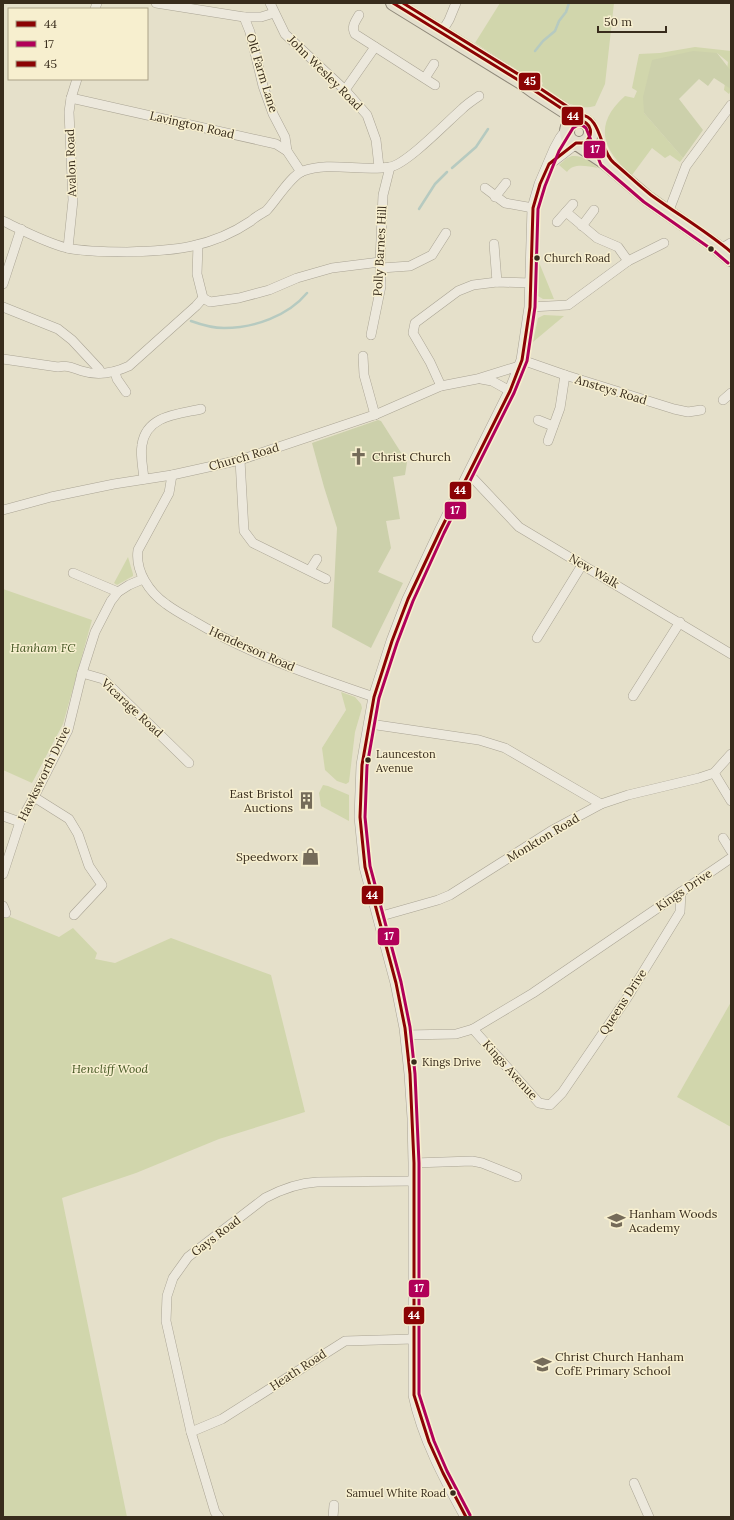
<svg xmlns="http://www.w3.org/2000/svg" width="734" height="1520" viewBox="0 0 734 1520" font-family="Lora,serif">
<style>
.green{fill:#d1d6ac}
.cemetery{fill:#ccd0ab}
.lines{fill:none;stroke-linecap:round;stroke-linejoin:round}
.stream{stroke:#b6cac0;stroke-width:2.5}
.minor-casing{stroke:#aaa494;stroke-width:10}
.tertiary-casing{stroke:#aaa494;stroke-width:12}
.primary-casing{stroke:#8f897a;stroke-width:16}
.minor{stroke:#ece8dc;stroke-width:9}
.tertiary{stroke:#ece8dc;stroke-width:11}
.primary{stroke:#e4dfcd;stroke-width:14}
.bus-1-casing{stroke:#f7efcf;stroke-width:6}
.bus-2-casing{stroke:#f7efcf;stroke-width:6}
.bus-3-casing{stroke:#f7efcf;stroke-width:6}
.bus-1{stroke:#8b0304;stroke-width:3}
.bus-2{stroke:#b10059;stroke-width:3}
.bus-3{stroke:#8b0304;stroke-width:3}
.bus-dot{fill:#382c1c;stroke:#f7efcf;stroke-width:1.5}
.labels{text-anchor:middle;stroke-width:3;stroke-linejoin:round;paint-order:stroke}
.bus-label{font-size:11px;fill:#382c1c;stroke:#f7efcf;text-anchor:start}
.street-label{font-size:12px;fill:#382c1c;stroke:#f7efcf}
.poi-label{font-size:12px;fill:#382c1c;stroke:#f7efcf;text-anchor:start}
.park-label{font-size:12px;font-style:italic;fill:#435522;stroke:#f7efcf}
.line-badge{stroke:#f7efcf;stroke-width:1.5}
.badge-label{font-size:11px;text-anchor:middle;font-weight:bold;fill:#fff}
</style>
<rect width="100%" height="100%" fill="#e5e0ca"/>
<g class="green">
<path d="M 500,3 L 614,3 L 605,84 L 595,106 C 575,112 558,97 541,87 L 543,83 L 538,79 L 536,82 L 475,43 Z"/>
<path d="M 695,47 L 731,51 L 731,90 L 729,94 L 724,90 L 728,62 L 717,53 L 644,113 L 683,158 L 680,162 L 670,155 L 665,158 L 652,148 L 632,175 C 602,150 593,124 625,96 L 634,98 L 637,91 L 632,88 L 639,54 L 660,53 Z"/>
<path d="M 572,156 C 583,155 590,161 598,168 C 588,167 574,162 567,172 L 559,165 L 567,158 Z"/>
<polygon points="538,260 554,299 543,299 538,296 537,290"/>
<polygon points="544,315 564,316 533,342 538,318"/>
<polygon points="128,557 133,574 133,576 117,585 114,583"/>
<polygon points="3,589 92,620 63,724 32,783 3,770"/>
<polygon points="341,692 355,697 361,704 362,708 355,732 349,782 346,784 337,781 325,770 322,748 346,710"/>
<polygon points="323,785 328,786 349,795 349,821 321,806 319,793"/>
<polygon points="8,916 59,937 73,928 97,953 95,959 115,963 171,938 271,975 305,1112 219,1139 136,1173 62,1198 127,1517 3,1517 3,917"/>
<polygon points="731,1002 731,1127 677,1097"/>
</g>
<g class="cemetery">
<polygon points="693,51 717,53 731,71 731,89 714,78 708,86 699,79 679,99 703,130 683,158 644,113 643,97 652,60"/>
<polygon points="378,420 381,421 407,462 405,475 393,477 400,519 386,521 391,548 378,572 403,583 371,648 332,627 337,528 324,487 312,443"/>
</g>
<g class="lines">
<g class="stream">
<polyline points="535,51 543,41 555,31 559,21 566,12 569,3"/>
<polyline points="452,168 476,147 488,129"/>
<polyline points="419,209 435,184 447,172"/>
<path d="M 191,321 C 202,325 213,328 224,328 C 254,328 288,316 307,293"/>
</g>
<defs>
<g id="minor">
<polyline points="156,3 244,17 261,17 274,13"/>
<polyline points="270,3 285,34 345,90 367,115 376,140 379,167"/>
<polyline points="95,9 97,3"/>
<path d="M 359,15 C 355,22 351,27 355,34 L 435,85"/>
<polyline points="244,17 250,32 263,86 273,114 285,137 287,151"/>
<polyline points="441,33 449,20 456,3"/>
<polyline points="425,78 434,64"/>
<polyline points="345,90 375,47"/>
<polyline points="71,98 276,144 287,151 301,172"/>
<polyline points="485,188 505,203 533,208"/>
<polyline points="495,197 506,183"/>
<polyline points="566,212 597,238 618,247 628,261"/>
<polyline points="668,213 686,166 731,105"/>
<path d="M 3,221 C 24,231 44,242 67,248 C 86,252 107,252 127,252 C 173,251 211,248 251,221 C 255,217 261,214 266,211 C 276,201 290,176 303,171 C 330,161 361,172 390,167 C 407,164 447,122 462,109 C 467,104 473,100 479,96"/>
<polyline points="557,222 573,204"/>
<polyline points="582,226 594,210"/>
<polyline points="494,244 497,282"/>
<polyline points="198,245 197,274 203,298"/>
<polyline points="68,248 73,200 69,112 71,98 77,79"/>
<polyline points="381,268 410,266 432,255 446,233"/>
<polyline points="3,284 21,229"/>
<polyline points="203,298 210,302 239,298 269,290 297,278 332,268 380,262"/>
<polyline points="3,307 58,329 72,340 99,369 101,373"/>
<polyline points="530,307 568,305 628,261 664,243"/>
<polyline points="371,335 381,286 380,262 383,195 390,167"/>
<polyline points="363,356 364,375 375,415"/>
<path d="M 3,359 L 58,367 C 69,365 72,368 82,371 C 98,376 114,373 129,366 L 196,306 L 203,298"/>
<polyline points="522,360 565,375 674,409 688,412 701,410"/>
<polyline points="115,372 117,379 126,392"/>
<polyline points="481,379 492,381 510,391"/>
<polyline points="441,386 430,362 413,333 415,323 458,291 473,285 497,282 531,283"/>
<polyline points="723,400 731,393"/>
<polyline points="538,420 553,426"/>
<polyline points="548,441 560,408 565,375"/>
<polyline points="240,460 244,531 253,543 326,579"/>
<polyline points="469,474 519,527 731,654"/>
<path d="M 172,475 L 169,493 L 138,550 C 135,571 149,592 166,604 C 174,610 183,615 192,620 C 249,654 312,676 374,697"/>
<path d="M 144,479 C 143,468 140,455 142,445 C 146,415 179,414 201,409"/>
<polyline points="3,510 51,497 114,484 172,475 240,460 377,414 441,386 477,379 519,366"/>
<polyline points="310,570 317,559"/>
<polyline points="73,573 118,592"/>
<polyline points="537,638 582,565"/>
<polyline points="82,673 103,679 189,763"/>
<polyline points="633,696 680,622"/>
<polyline points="370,724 479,740 505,748 601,804"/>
<polyline points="714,773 731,801"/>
<polyline points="34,797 69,819 78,834 89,866 102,885 74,915"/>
<polyline points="3,816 20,822"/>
<polyline points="723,838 731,851"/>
<polyline points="3,874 20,822 34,797 68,730 82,673 95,632 111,601 118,592 129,585 143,579"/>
<polyline points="3,906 6,913"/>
<polyline points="378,917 438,900 450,895 551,831 601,804 628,795 699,778 714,773 731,754"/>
<polyline points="473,1029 539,1103 550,1105 562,1093 627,998 680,912 681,892"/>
<polyline points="406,1035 456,1034 473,1029 533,993 731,858"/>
<polyline points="414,1163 472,1161 482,1163 517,1177"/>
<polyline points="191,1432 222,1419 345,1341 413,1339"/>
<polyline points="634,1483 649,1517"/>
<path d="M 219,1517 L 215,1512 L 191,1432 L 166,1321 L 167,1296 L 173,1278 L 188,1257 L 265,1198 C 282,1189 298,1183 317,1182 L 414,1181"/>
<polyline points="333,1517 334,1505"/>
</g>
<g id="tertiary">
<polyline points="550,163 576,143"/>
<polyline points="721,250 731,244"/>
<path d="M 466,1517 C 445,1479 423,1438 414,1395 L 414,1163 L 413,1118 L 410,1074 L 405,1028 L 396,983 L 365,867 L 360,817 L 362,765 L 374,697 L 392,641 L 408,599 L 440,531 L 510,391 L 522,360 L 530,307 L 533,208 L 540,184 L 555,149 L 561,138 L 567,130"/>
</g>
<g id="primary">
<polyline points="393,3 523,83 534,91 579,120"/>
<circle cx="579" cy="132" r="12"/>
<polyline points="578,144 605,162 647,198 717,247 731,259"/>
</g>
</defs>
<use href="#minor" class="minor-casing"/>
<use href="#tertiary" class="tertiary-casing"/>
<use href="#primary" class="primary-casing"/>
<use href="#minor" class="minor"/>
<use href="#tertiary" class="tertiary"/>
<use href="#primary" class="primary"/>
<defs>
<path id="bus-1" d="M 393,3 L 523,83 L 579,120 C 592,123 594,134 585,143 L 576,143 L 549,164 L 540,184 L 533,208 L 530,307 L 522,360 L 510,391 L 440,531 L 408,599 L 392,641 L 374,697 L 362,765 L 360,817 L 365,867 L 396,983 L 405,1028 L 410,1074 L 414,1163 L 414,1395 L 429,1442 L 443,1473 L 466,1517"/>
<polyline id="bus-2" points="470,1515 447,1471 434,1441 419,1394 419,1163 415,1074 410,1027 401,982 370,866 365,817 367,766 379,698 397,643 413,601 444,533 514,393 527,361 535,307 538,209 545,186 559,151 573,128 578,125 582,125 586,128 601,165 644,202 714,251 728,263"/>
<path id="bus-3" d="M 403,3 L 526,79 L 580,115 C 601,115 600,152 614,163 C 626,173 638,185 651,195 C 677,214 706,231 731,252"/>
</defs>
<use href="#bus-1" class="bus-1-casing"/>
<use href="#bus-2" class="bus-2-casing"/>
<use href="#bus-3" class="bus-3-casing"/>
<use href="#bus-1" class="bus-1"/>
<use href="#bus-2" class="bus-2"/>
<use href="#bus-3" class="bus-3"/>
</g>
<defs>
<symbol id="church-bare" viewBox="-9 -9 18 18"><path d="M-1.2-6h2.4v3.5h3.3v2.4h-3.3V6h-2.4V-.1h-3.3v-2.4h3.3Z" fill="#756b59" stroke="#f7efcf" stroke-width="2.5" paint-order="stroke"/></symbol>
<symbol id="building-bare" viewBox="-9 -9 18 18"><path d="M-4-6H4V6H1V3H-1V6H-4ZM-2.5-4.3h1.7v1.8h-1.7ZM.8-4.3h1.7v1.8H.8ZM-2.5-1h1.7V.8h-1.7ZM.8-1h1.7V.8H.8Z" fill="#756b59" stroke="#f7efcf" stroke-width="2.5" paint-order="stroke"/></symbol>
<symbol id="shop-bare" viewBox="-9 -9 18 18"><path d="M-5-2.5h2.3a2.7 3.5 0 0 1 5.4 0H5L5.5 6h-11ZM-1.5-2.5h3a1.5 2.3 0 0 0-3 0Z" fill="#756b59" stroke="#f7efcf" stroke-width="2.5" paint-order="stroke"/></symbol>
<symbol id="school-bare" viewBox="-9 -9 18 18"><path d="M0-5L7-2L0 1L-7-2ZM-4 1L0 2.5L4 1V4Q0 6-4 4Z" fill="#756b59" stroke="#f7efcf" stroke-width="2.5" paint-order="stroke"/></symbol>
</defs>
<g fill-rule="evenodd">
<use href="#church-bare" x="346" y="444" width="25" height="25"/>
<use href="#building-bare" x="294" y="788" width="25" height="25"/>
<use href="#shop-bare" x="298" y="844" width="25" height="25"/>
<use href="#school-bare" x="604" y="1208" width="25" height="25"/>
<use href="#school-bare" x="530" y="1352" width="25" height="25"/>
</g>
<g class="bus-dot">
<circle cx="711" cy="249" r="3.5"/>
<circle cx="537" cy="258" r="3.5"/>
<circle cx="368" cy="760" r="3.5"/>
<circle cx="414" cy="1062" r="3.5"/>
<circle cx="453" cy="1493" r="3.5"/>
</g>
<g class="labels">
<g class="bus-label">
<text x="544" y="262">Church Road</text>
<text x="376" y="758">Launceston<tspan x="376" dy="14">Avenue</tspan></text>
<text x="422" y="1066">Kings Drive</text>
<text x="446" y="1497" text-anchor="end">Samuel White Road</text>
</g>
<g class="street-label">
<text transform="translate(262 73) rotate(73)" y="4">Old Farm Lane</text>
<text transform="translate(325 73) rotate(45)" y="4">John Wesley Road</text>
<text transform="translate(192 125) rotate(13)" y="4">Lavington Road</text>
<text transform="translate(71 163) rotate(-92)" y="4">Avalon Road</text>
<text transform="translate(380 251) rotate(-87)" y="4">Polly Barnes Hill</text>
<text transform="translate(611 390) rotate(17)" y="4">Ansteys Road</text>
<text transform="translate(244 457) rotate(-16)" y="4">Church Road</text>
<text transform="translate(594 571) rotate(30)" y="4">New Walk</text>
<text transform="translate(252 649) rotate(24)" y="4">Henderson Road</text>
<text transform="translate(132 708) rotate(43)" y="4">Vicarage Road</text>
<text transform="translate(44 774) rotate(-64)" y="4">Hawksworth Drive</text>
<text transform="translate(543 838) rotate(-31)" y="4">Monkton Road</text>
<text transform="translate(684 890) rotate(-34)" y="4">Kings Drive</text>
<text transform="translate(623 1002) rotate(-57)" y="4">Queens Drive</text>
<text transform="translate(510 1070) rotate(48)" y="4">Kings Avenue</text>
<text transform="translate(216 1236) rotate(-37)" y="4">Gays Road</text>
<text transform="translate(298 1370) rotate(-33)" y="4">Heath Road</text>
</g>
<g class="poi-label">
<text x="372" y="461">Christ Church</text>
<text x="293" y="798" text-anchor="end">East Bristol<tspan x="293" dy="14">Auctions</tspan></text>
<text x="298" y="861" text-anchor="end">Speedworx</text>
<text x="629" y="1218">Hanham Woods<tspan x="629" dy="14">Academy</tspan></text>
<text x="555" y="1361">Christ Church Hanham<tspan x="555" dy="14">CofE Primary School</tspan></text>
</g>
<g class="park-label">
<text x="43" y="652">Hanham FC</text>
<text x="110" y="1073">Hencliff Wood</text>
</g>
</g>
<g class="line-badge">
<rect x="518" y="72" width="23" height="19" rx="4" fill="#8b0304"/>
<rect x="561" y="106" width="23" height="20" rx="4" fill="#8b0304"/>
<rect x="583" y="140" width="23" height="19" rx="4" fill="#b10059"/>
<rect x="449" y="481" width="23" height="19" rx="4" fill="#8b0304"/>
<rect x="444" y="501" width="23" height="19" rx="4" fill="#b10059"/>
<rect x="361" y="885" width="23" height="20" rx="4" fill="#8b0304"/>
<rect x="377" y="927" width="23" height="19" rx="4" fill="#b10059"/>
<rect x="408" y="1279" width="22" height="19" rx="4" fill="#b10059"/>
<rect x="403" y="1306" width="22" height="19" rx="4" fill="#8b0304"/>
</g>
<g class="badge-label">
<text x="530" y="85">45</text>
<text x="573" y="120">44</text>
<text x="595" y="153">17</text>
<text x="460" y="494">44</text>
<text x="455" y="514">17</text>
<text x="372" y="899">44</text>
<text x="389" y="940">17</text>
<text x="419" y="1292">17</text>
<text x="414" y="1319">44</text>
</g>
<rect width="734" height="1520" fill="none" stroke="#382c1c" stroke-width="8"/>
<rect x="8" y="8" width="140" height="72" fill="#f7efcf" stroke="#aba187"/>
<rect x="16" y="21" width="20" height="6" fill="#8b0304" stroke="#aba187"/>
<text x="44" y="28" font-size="12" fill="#382c1c">44</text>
<rect x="16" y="41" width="20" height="6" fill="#b10059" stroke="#aba187"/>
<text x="44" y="48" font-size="12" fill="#382c1c">17</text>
<rect x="16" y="61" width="20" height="6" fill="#8b0304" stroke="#aba187"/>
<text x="44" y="68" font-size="12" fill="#382c1c">45</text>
<path d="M598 26v6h68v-6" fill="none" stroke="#382c1c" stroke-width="2"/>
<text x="604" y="26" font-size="12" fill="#382c1c" stroke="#f7efcf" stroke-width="3" paint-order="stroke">50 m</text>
</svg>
